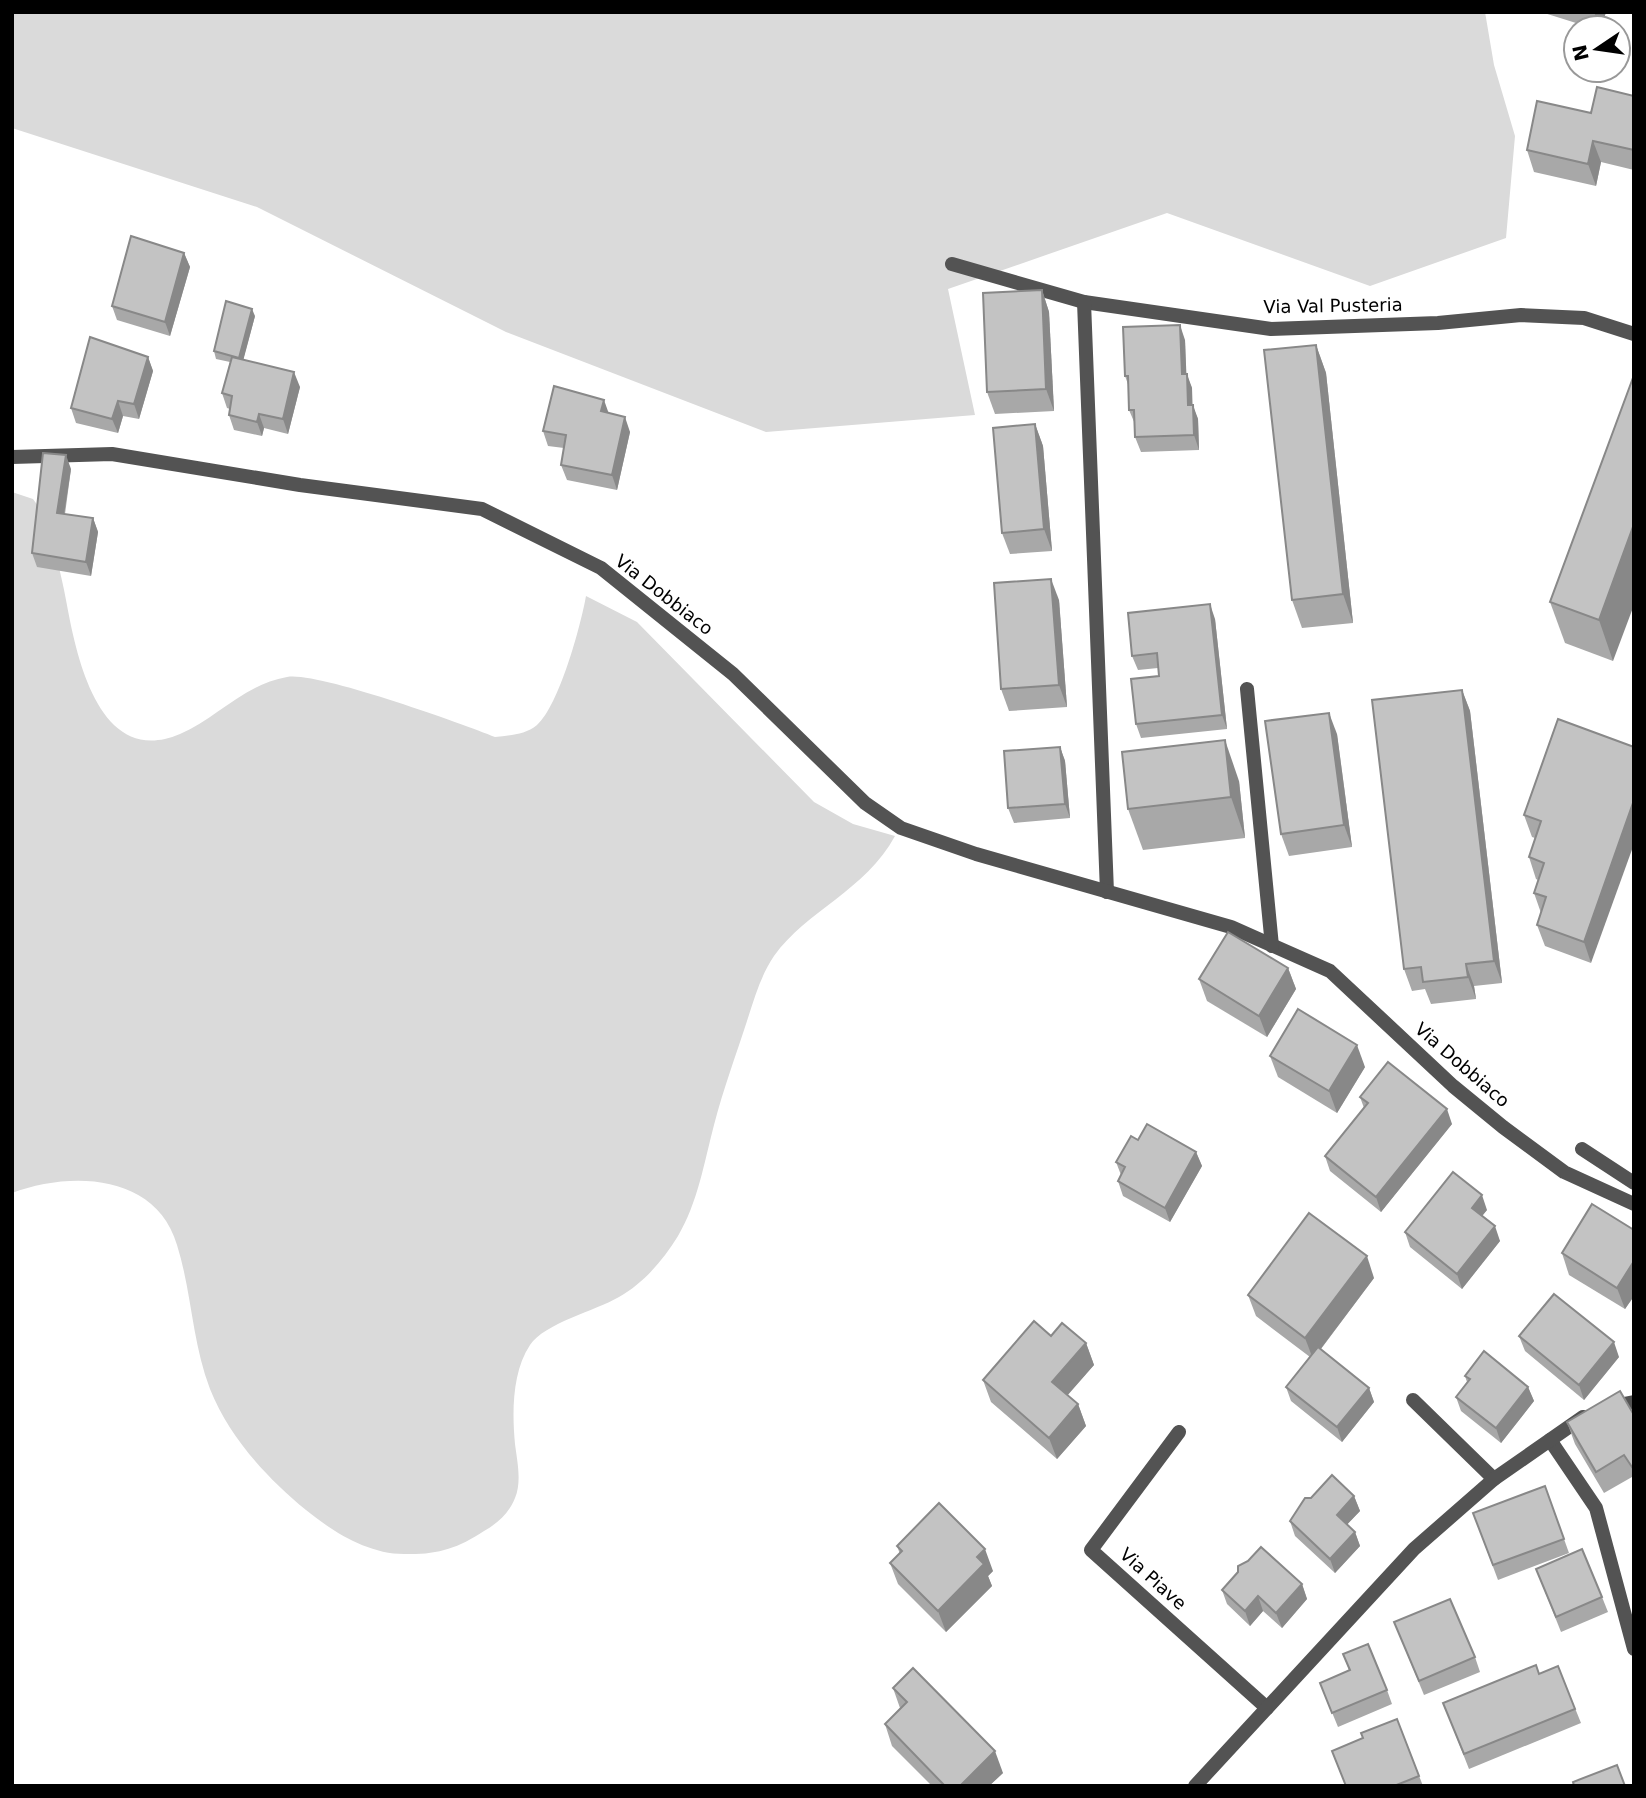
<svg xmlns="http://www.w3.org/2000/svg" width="1646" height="1798" viewBox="0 0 1646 1798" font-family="'DejaVu Sans',sans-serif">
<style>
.green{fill:#dadada}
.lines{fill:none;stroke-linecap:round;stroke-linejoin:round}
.service{stroke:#535353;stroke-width:14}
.minor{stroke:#535353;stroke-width:14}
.wall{fill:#a8a8a8}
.shaded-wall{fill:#888}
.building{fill:#c3c3c3;stroke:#888;stroke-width:2}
.labels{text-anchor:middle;stroke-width:6;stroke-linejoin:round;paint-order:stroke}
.street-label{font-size:18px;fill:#000;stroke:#fff}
</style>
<rect width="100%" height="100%" fill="#fff"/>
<g class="green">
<polygon points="12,12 1485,12 1494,65 1515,136 1506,238 1370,286 1167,213 948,289 975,415 766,432 506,332 257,207 12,128"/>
<path d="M 12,492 L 33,499 L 46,517 C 53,545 61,572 66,600 C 76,654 98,769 180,734 C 217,718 245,684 287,677 C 316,671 460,723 495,737 C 510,735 525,735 537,725 C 559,706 581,625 586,596 L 637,622 L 814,802 L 853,824 L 895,836 C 866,890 806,911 774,956 C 761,975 754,999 747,1021 C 736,1055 723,1090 714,1125 C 704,1163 698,1202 678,1236 C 663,1260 644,1283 619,1297 C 595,1311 545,1323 530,1345 C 512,1372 512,1413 515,1444 C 517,1460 522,1482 515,1498 C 509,1513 498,1523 484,1531 C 457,1549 436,1555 404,1554 C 368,1554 333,1532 306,1510 C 267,1478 229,1437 210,1389 C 192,1342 192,1293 177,1245 C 156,1173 70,1171 12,1193 Z"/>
</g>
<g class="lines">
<polyline class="service" points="1582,1149 1634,1183"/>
<g class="minor">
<polyline points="952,264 1084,302 1271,329 1438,323 1521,315 1584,318 1634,334"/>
<polyline points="1084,302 1107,892"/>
<polyline points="12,457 112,454 300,485 482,509 601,568 733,674 865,803 901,828 976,854 1231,927 1330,971 1453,1086 1503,1127 1564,1172 1634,1204"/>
<polyline points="1247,689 1272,946"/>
<polyline points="1413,1400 1494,1479"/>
<polyline points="1608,1407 1634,1402"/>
<polyline points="1179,1432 1091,1550 1267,1708"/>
<polyline points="1550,1440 1596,1508 1634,1649"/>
<polyline points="1195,1786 1414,1549 1494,1479 1583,1417"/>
</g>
</g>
<g class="wall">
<polygon points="1541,12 1606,12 1601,28 1592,28"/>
<polygon points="1634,96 1634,170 1601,162 1596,186 1534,172 1527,150 1591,113"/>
<polygon points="184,253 190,267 170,336 117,320 112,306"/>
<polygon points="1042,290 1049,312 1054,411 995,414 987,392"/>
<polygon points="255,316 243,360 300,387 288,434 264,428 262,436 234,430 229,415 230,409 227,408 222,393 230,362 216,359 214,351"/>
<polygon points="1185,340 1186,374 1192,388 1192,405 1198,419 1199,450 1141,452 1135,437 1135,424 1129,410 1129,387 1125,376"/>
<polygon points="1316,345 1326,373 1353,623 1302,628 1292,600"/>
<polygon points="148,357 153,371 139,419 123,416 118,433 76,423 71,408"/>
<polygon points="1634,375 1613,661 1565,643 1550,602"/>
<polygon points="609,413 630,432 617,490 567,480 561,465 564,448 548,446 543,431"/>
<polygon points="1035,424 1043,446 1052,551 1010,554 1002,533"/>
<polygon points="71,469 65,514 93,518 98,532 91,576 37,567 32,553"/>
<polygon points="1059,600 1067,707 1009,711 1001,689"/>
<polygon points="1215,619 1227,729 1141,738 1136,724 1159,676 1158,668 1138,670 1132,656"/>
<polygon points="1462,690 1470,711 1502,983 1474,986 1476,999 1431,1004 1425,989 1412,991 1404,969"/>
<polygon points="1558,719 1591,963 1545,946 1537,925 1541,913 1534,893 1538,880 1536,879 1529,857 1535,838 1532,837 1524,815"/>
<polygon points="1337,734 1352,847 1289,856 1281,834"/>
<polygon points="1060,747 1065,761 1070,818 1014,823 1008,808"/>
<polygon points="1239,781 1245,838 1143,850 1128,809"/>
<polygon points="1288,968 1296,989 1267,1037 1207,1001 1199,979"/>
<polygon points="1270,1056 1365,1067 1337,1113 1278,1077"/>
<polygon points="1360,1097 1452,1124 1381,1212 1330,1171 1325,1156 1364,1108"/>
<polygon points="1138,1140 1196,1152 1202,1166 1170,1222 1123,1196 1118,1181 1121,1175 1116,1162"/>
<polygon points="1487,1210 1482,1216 1500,1241 1462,1289 1410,1247 1405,1232"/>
<polygon points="1634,1230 1634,1296 1625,1309 1569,1275 1562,1253"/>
<polygon points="1374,1278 1321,1349 1369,1388 1374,1402 1342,1442 1291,1401 1286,1387 1310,1357 1256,1316 1248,1295"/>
<polygon points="1051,1336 1086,1343 1094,1365 1067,1395 1078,1404 1086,1426 1057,1459 991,1402 983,1380"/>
<polygon points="1519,1336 1619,1357 1584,1400 1525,1351"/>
<polygon points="1465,1376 1528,1387 1534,1401 1501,1443 1461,1411 1456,1397 1467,1382"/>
<polygon points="1634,1415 1634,1479 1632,1477 1604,1493 1575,1444 1567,1422"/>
<polygon points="1545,1486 1569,1553 1498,1580 1473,1513"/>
<polygon points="1354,1496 1360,1511 1347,1524 1355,1532 1360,1546 1335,1573 1295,1536 1290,1521"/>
<polygon points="897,1546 993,1571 988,1576 992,1586 946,1632 898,1584 890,1563 900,1554"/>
<polygon points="1536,1569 1602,1597 1608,1612 1561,1632"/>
<polygon points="1302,1584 1307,1599 1282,1628 1263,1611 1250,1626 1227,1604 1222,1590"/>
<polygon points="1394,1622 1475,1657 1480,1672 1424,1695"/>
<polygon points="1343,1654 1387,1690 1392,1704 1338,1727 1320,1683 1349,1670"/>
<polygon points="1558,1666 1581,1723 1469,1769 1443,1703 1539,1674"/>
<polygon points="893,1688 1003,1773 989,1786 932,1786 892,1746 885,1724 900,1708"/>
<polygon points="1397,1719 1423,1786 1345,1786 1363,1738"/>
</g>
<g class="shaded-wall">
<polygon points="1594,12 1606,12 1601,28 1600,28"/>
<polygon points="1593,141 1601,162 1596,186 1588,164"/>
<polygon points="184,253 190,267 170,336 165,322"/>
<polygon points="1042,290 1049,312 1054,411 1046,389"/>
<polygon points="252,309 255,316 242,365 239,358"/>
<polygon points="1180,325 1185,340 1187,389 1182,374"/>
<polygon points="1316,345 1326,373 1353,623 1343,594"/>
<polygon points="148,357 153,371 139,419 134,404"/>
<polygon points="294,372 300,387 288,434 283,419"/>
<polygon points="1187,374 1192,388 1193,420 1188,405"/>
<polygon points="604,400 609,414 601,411"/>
<polygon points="118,401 123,416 118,433 112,419"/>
<polygon points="1193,405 1198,419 1199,450 1194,435"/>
<polygon points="259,414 264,428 262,436 257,422"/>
<polygon points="625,417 630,432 617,490 612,475"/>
<polygon points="1035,424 1043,446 1052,551 1044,529"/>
<polygon points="66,455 71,469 62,528 57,513"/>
<polygon points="93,518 98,532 91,576 86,562"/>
<polygon points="1634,524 1634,605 1613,661 1599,620"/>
<polygon points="1051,579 1059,600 1067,707 1059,685"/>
<polygon points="1210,604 1215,619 1227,729 1222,715"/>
<polygon points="1462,690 1470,711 1502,983 1494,961"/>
<polygon points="1329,713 1337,734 1352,847 1344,825"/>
<polygon points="1225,740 1239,781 1245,838 1231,797"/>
<polygon points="1060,747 1065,761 1070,818 1065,804"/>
<polygon points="1634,800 1634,844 1591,963 1584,942"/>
<polygon points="1466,964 1474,986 1476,999 1468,977"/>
<polygon points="1288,968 1296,989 1267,1037 1259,1016"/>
<polygon points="1357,1045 1365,1067 1337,1113 1329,1091"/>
<polygon points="1447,1109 1452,1124 1381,1212 1376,1197"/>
<polygon points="1196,1152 1202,1166 1170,1222 1165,1208"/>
<polygon points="1482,1195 1487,1210 1477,1222 1472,1208"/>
<polygon points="1495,1226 1500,1241 1462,1289 1457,1274"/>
<polygon points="1367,1256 1374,1278 1313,1359 1305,1338"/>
<polygon points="1634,1261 1634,1296 1625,1309 1617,1288"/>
<polygon points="1614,1342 1619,1357 1584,1400 1579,1385"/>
<polygon points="1086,1343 1094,1365 1060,1404 1052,1382"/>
<polygon points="1528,1387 1534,1401 1501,1443 1496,1428"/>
<polygon points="1369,1388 1374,1402 1342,1442 1337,1427"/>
<polygon points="1078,1404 1086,1426 1057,1459 1049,1438"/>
<polygon points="1354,1496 1360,1511 1342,1530 1337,1515"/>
<polygon points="1355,1532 1360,1546 1335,1573 1330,1559"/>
<polygon points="985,1549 993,1571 988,1576 992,1586 946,1632 938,1611 977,1557"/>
<polygon points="1302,1584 1307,1599 1282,1628 1276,1613"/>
<polygon points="1258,1596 1263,1611 1250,1626 1245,1611"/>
<polygon points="995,1751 1003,1773 989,1786 960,1786"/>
</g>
<g class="building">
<polygon points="1597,87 1634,96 1634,150 1593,141 1588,164 1527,150 1537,101 1591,113"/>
<polygon points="131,236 184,253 165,322 112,306"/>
<polygon points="1042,290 1046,389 987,392 983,293"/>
<polygon points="226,301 252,309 239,358 214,351"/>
<polygon points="1180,325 1182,374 1187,374 1188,405 1193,405 1194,435 1135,437 1134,410 1129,410 1128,376 1125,376 1123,327"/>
<polygon points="90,337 148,357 134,404 118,401 112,419 71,408"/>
<polygon points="1316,345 1343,594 1292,600 1264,350"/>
<polygon points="232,357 294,372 283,419 259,414 257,422 229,415 232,396 222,393"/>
<polygon points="1634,375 1634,524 1599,620 1550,602"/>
<polygon points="554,386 604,400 601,411 625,417 612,475 561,465 566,435 543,431"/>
<polygon points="1035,424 1044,529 1002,533 993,428"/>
<polygon points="43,453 66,455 57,513 93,518 86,562 32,553"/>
<polygon points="1051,579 1059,685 1001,689 994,583"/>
<polygon points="1210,604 1222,715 1136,724 1131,679 1159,676 1157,653 1132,656 1128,613"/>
<polygon points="1462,690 1494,961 1466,964 1468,977 1423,982 1421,967 1404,969 1372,700"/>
<polygon points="1329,713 1344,825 1281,834 1265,721"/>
<polygon points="1558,719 1634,747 1634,800 1584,942 1537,925 1546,897 1534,893 1544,863 1529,857 1541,821 1524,815"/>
<polygon points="1225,740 1231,797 1128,809 1122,752"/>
<polygon points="1060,747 1065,804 1008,808 1004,751"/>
<polygon points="1228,932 1288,968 1259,1016 1199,979"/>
<polygon points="1298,1009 1357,1045 1329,1091 1270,1056"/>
<polygon points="1388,1062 1447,1109 1376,1197 1325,1156 1368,1103 1360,1097"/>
<polygon points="1147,1124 1196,1152 1165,1208 1118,1181 1125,1167 1116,1162 1131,1136 1138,1140"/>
<polygon points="1453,1172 1482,1195 1472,1208 1495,1226 1457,1274 1405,1232"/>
<polygon points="1592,1204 1634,1230 1634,1261 1617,1288 1562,1253"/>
<polygon points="1309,1213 1367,1256 1305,1338 1248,1295"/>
<polygon points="1554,1294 1614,1342 1579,1385 1519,1336"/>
<polygon points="1034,1321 1051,1336 1062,1323 1086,1343 1052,1382 1078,1404 1049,1438 983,1380"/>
<polygon points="1318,1347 1369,1388 1337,1427 1286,1387"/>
<polygon points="1484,1351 1528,1387 1496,1428 1456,1397 1470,1379 1465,1376"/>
<polygon points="1620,1391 1634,1415 1634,1470 1624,1455 1596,1472 1567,1422"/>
<polygon points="1332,1475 1354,1496 1337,1515 1355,1532 1330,1559 1290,1521 1305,1498 1311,1498"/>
<polygon points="1545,1486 1564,1539 1493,1565 1473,1513"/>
<polygon points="939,1503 985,1549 977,1557 984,1564 938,1611 890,1563 902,1551 897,1546"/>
<polygon points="1261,1547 1302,1584 1276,1613 1258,1596 1245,1611 1222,1590 1238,1572 1238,1566 1248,1561"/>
<polygon points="1582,1549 1602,1597 1556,1617 1536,1569"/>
<polygon points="1450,1599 1475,1657 1419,1681 1394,1622"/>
<polygon points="1368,1644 1387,1690 1332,1713 1320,1683 1350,1670 1343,1654"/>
<polygon points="1536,1665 1539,1674 1558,1666 1575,1709 1464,1754 1443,1703"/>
<polygon points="913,1668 995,1751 960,1786 945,1786 885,1724 907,1702 893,1688"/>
<polygon points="1397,1719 1419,1776 1394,1786 1346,1786 1332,1751 1363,1738 1361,1733"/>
<polygon points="1617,1765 1625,1786 1574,1786 1573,1782"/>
</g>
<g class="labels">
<g class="street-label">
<text transform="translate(1333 306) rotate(-1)" y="6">Via Val Pusteria</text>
<text transform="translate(664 595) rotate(38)" y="6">Via Dobbiaco</text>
<text transform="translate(1462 1065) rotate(41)" y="6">Via Dobbiaco</text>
<text transform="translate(1153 1579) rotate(42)" y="6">Via Piave</text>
</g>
</g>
<rect width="1646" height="1798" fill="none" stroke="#000000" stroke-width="28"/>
<g transform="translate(1597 49) rotate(257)"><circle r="33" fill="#ffffff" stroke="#999999" stroke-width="2"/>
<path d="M0-5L12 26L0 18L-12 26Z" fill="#000000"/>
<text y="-10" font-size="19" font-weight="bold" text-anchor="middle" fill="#000000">N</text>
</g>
</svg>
